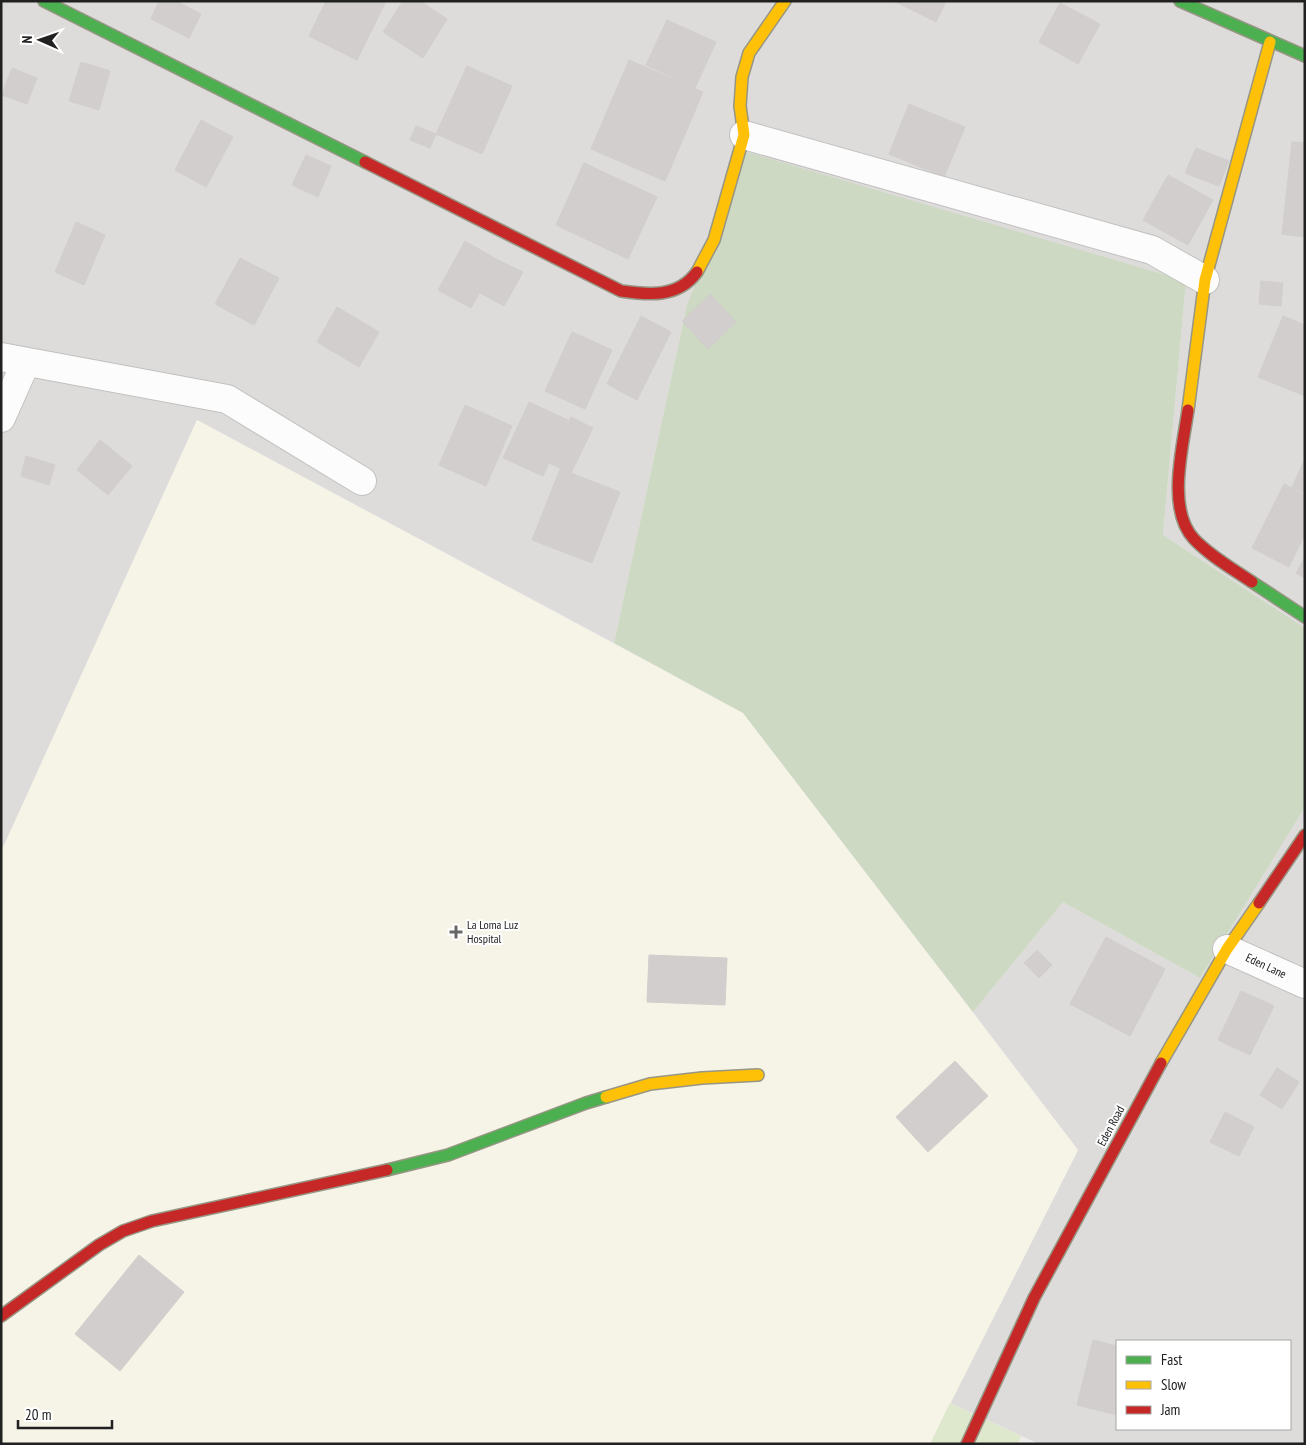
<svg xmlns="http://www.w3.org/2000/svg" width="1306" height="1445" viewBox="0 0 1306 1445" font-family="'PT Sans Narrow',sans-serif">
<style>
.residential{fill:#dddcdb;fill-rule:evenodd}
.education{fill:#f6f3e7}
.grass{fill:#dee8cc}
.forest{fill:#cdd9c2}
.building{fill:#d1cecd;stroke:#d1cecc}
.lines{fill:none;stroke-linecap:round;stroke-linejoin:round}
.street-casing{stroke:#c2c1c0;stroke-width:30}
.fast-casing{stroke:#979684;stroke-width:14}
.slow-casing{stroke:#979684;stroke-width:14}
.jam-casing{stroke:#979684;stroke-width:14}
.street{stroke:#fcfcfc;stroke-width:28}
.fast{stroke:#4caf50;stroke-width:11}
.slow{stroke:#ffc107;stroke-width:11}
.jam{stroke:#c62828;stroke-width:11}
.poi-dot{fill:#696867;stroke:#fff;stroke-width:2}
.labels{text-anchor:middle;stroke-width:4;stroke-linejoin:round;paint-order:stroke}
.poi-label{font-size:12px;fill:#212121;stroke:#fff;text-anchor:start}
.street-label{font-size:12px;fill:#212121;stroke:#fff}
</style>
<rect width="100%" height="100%" fill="#eeecea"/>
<g class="residential">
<polygon points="1,1 1305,1 1305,628 1163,535 1186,281 687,305 614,643 197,420 1,852"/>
<path d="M 1305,807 L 1305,1438 L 1302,1444 L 1039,1444 L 950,1403 L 1078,1150 L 973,1012 L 1063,902 L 1200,978 ZM 1117,1341 L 1290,1341 L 1290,1429 L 1117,1429 Z"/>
</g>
<polygon class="education" points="197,420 743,713 1078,1150 930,1444 1,1444 1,852"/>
<polygon class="grass" points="950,1403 1021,1436 1018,1444 930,1444"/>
<polygon class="forest" points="747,152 1186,281 1163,535 1305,628 1305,807 1200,978 1063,902 973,1012 743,713 614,643 687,305"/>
<g class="building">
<polygon points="159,1 176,1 201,14 189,38 151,19"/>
<polygon points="326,1 386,1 357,60 309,36"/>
<polygon points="403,1 420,1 447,19 423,58 383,32"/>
<polygon points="894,1 946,1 936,22"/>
<polygon points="1060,3 1100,24 1078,64 1039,42"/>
<polygon points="667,20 716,42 695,88 646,65"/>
<polygon points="629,60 703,92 665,181 591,149"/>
<polygon points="81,62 110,71 99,110 69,101"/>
<polygon points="467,66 512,86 482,154 436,134"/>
<polygon points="12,68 37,78 27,104 2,95"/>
<polygon points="909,104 965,127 944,177 889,154"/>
<polygon points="201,120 233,137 206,187 175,170"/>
<polygon points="416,126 436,134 430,148 410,140"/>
<polygon points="1292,142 1305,143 1305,237 1282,234"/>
<polygon points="1196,148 1229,161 1219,186 1185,173"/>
<polygon points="306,155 331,166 318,197 292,185"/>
<polygon points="584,163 657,197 628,259 556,225"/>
<polygon points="1168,175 1213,200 1188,245 1143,220"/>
<polygon points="76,222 105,235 84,285 55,272"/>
<polygon points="465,241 498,260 471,308 438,290"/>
<polygon points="240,258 279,278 254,325 215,304"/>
<polygon points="498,260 523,272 504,306 480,293"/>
<polygon points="1261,281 1283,283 1281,306 1259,304"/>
<polygon points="710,294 736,322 708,349 682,321"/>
<polygon points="337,307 379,332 359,367 317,342"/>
<polygon points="641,316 671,332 637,400 607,384"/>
<polygon points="1283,316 1305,325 1305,396 1258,377"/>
<polygon points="572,332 612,350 585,409 545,391"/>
<polygon points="529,402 568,420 543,476 503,458"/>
<polygon points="465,405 512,426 486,486 439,465"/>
<polygon points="571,417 593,428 571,473 549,463"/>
<polygon points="100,440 132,466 108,495 77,470"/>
<polygon points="26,456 55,465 49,485 21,476"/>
<polygon points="1305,459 1305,493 1292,487"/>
<polygon points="560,469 620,492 592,563 532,540"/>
<polygon points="1284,484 1305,495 1305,534 1289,567 1252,548"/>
<polygon points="1305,557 1305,578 1296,573"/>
<polygon points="1106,937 1165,969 1130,1036 1070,1004"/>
<polygon points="1037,950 1052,965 1039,978 1024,963"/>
<polygon points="649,955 727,958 725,1005 647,1002"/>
<polygon points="1241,991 1274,1006 1250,1055 1218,1040"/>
<polygon points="955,1061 988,1096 928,1152 896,1117"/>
<polygon points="1277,1068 1299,1082 1282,1109 1260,1095"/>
<polygon points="1225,1112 1254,1127 1239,1156 1210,1142"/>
<polygon points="139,1255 184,1292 120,1371 75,1334"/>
<polygon points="1093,1340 1117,1346 1117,1415 1077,1405"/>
</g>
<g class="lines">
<defs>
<g id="street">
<polyline points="744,135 1152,250 1205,280"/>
<polyline points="1,357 227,399 362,481"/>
<polyline points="1,418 26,362"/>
<polyline points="1227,949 1305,984"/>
</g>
<g id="fast">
<polyline points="44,1 365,162"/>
<polyline points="1180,1 1305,56"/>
<polyline points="1252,582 1305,617"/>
<polyline points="387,1170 448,1155 586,1103 606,1097"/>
</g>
<g id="slow">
<polyline points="697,272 714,240 744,135 740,106 742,77 749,53 785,1"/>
<polyline points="1188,410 1205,280 1270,42"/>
<polyline points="1161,1063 1227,949 1259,903"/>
<polyline points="606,1097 650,1084 702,1078 758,1075"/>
</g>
<g id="jam">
<path d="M 365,162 L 621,291 C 649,295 678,298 697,272"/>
<path d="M 1188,410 C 1183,446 1166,509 1194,539 C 1210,556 1233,569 1252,582"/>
<polyline points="1259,903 1305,835"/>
<polyline points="1,1316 99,1245 123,1231 152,1221 387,1170"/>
<polyline points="967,1444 1034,1298 1161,1063"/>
</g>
</defs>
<use href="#street" class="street-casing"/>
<use href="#fast" class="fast-casing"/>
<use href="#slow" class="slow-casing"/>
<use href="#jam" class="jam-casing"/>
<use href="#street" class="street"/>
<use href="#fast" class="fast"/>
<use href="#slow" class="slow"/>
<use href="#jam" class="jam"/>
</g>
<path class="poi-dot" d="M453.5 924.5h5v5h5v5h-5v5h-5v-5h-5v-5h5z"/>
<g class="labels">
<g class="poi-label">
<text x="467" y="929">La Loma Luz<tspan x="467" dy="14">Hospital</tspan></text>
</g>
<g class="street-label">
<text transform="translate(1266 966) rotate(25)" y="4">Eden Lane</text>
<text transform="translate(1111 1126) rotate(-62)" y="4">Eden Road</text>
</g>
</g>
<rect width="1306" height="1445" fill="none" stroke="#212121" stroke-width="5"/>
<rect x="1116" y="1340" width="175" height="90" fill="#ffffff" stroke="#a6a6a6"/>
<rect x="1126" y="1356" width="25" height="8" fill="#4caf50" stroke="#a6a6a6"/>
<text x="1161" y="1365" font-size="15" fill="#212121">Fast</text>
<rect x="1126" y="1381" width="25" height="8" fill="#ffc107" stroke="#a6a6a6"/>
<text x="1161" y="1390" font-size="15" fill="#212121">Slow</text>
<rect x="1126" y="1406" width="25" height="8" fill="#c62828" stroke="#a6a6a6"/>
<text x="1161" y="1415" font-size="15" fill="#212121">Jam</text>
<g transform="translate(40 40) rotate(272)" stroke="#ffffff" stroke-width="4" paint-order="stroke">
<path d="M0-4L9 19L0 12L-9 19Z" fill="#212121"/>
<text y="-8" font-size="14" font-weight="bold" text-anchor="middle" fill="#212121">N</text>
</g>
<path d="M18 1420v8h94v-8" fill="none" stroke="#212121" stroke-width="2.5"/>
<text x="25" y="1420" font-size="15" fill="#212121" stroke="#ffffff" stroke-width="4" paint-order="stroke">20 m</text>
</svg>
